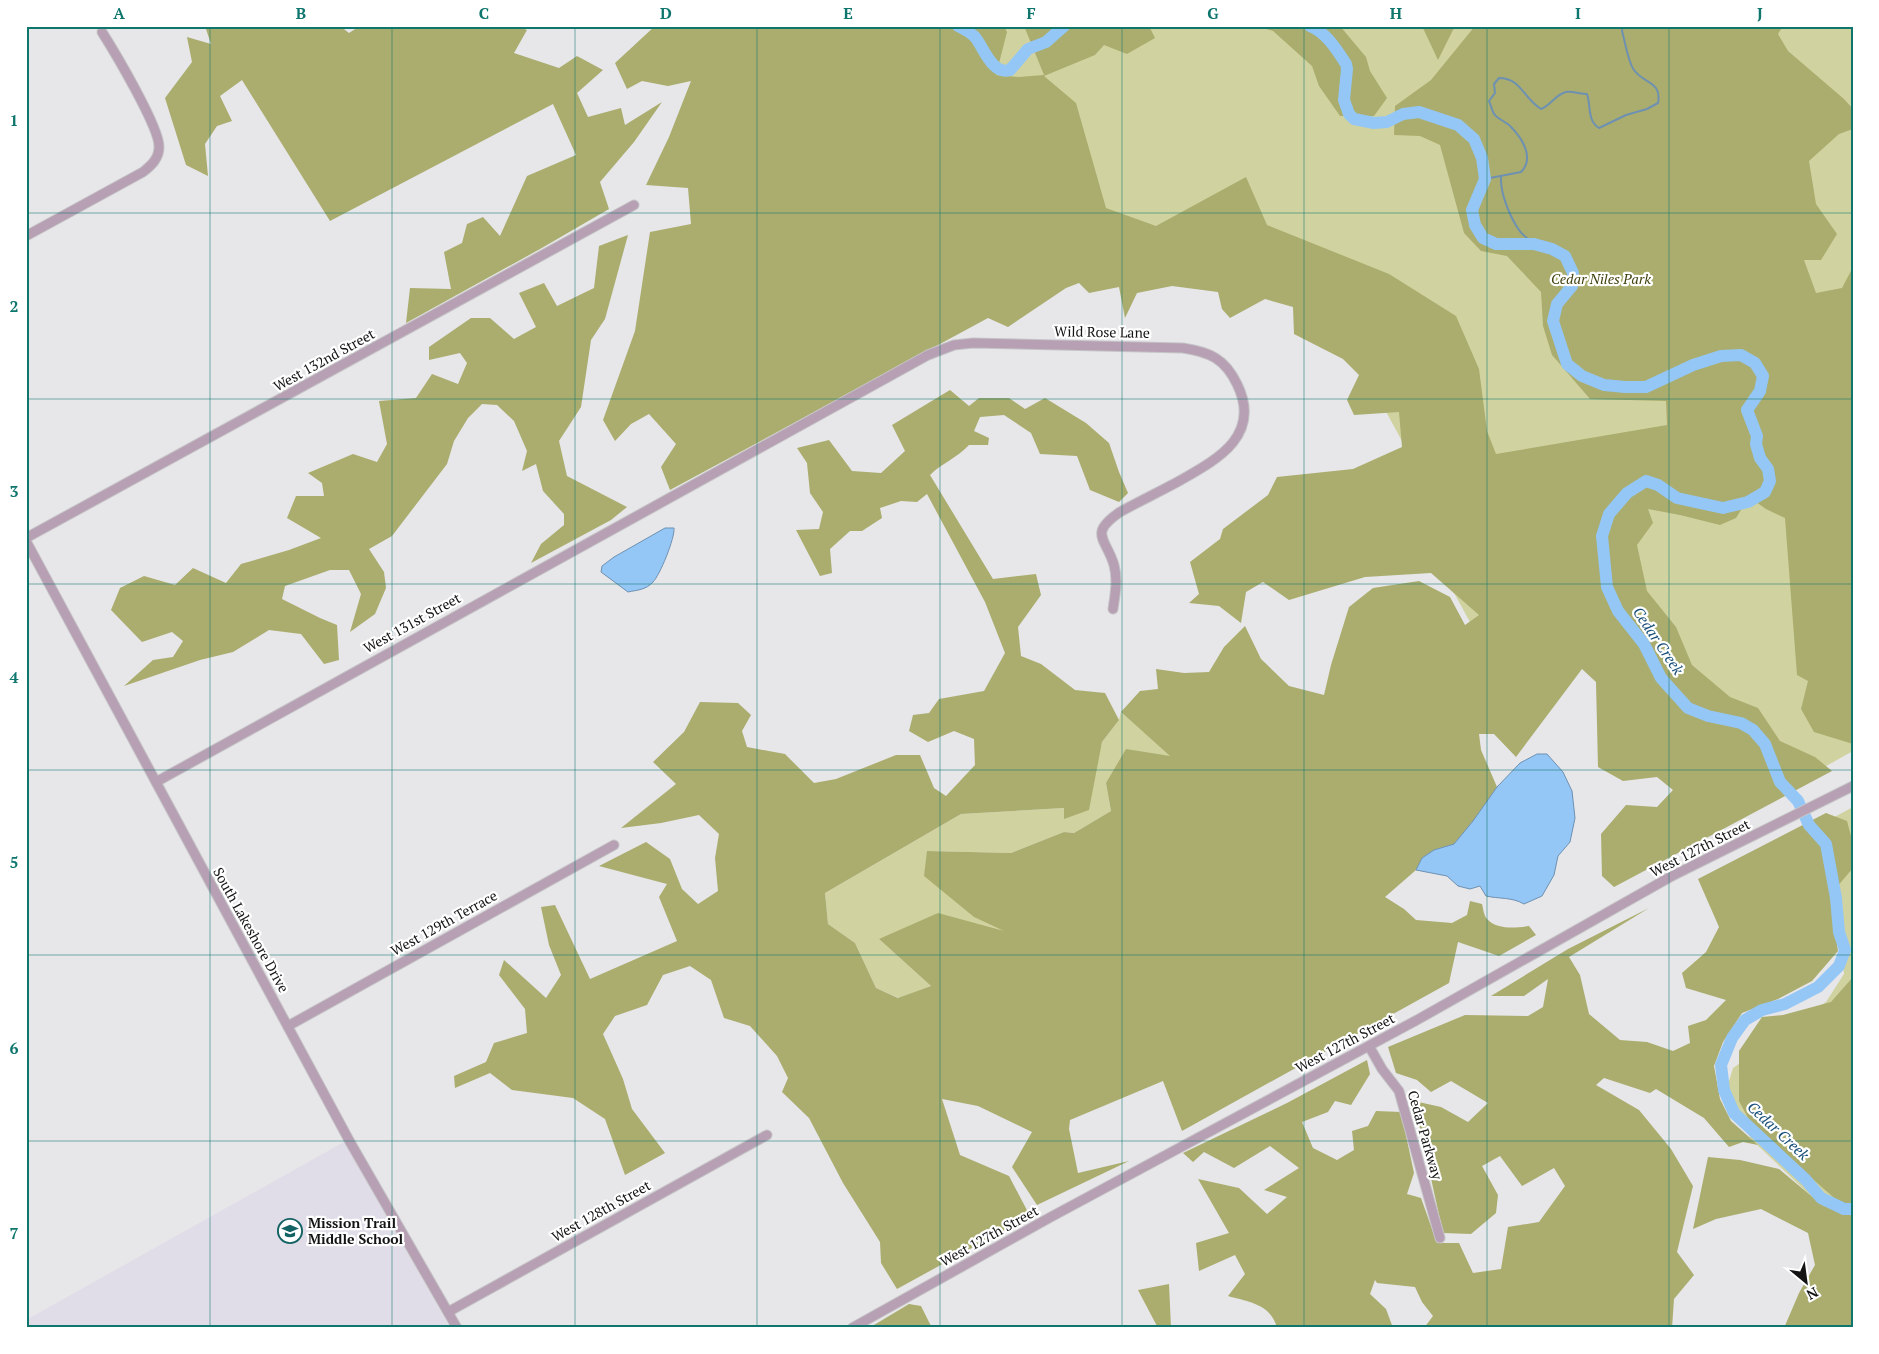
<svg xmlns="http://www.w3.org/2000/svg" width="1879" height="1354" viewBox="0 0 1879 1354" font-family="'PT Serif',serif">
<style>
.built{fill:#e1dde8}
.green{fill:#d0d3a0}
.forest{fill:#aaad6d}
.water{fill:#94c7f6;stroke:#6e91b2}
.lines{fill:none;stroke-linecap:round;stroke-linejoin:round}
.stream{stroke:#6e91b2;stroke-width:2}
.river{stroke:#94c7f6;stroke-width:12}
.minor-casing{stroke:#c5c4c7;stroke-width:11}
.minor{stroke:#b7a0b3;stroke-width:9}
.grid{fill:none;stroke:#0f766e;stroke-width:1;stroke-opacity:0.55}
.labels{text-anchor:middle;stroke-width:4.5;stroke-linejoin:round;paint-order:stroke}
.park-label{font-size:14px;font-style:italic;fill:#3f400d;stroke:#fff}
.street-label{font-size:14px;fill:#141415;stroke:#fff}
.poi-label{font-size:14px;font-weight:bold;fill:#141415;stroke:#fff;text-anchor:start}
.water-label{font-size:15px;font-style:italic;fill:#174e79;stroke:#fff}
.neatline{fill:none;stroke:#0f766e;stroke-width:2}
.grid-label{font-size:16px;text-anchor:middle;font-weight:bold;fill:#0f766e}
</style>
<rect width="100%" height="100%" fill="#e7e6e9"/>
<polygon class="built" points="344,1142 450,1328 26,1328 26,1320"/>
<g class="green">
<polygon points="906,26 1853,26 1853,751 1778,793 1645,656 1476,633 1385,467 1409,454 1339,325 1232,191 1052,289"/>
<polygon points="1121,712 1171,756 1106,783 1111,811 1074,833 1064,832 1011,853 927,851 1008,933 879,939 931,986 899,998 876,988 855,943 828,924 825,893 961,814 1065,808 1064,819 1096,767 1102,742 1119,720"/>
<polygon points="1853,807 1853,1200 1812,1197 1751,1139 1725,1094 1733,1068 1826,1002 1844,974 1832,877 1809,831"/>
</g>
<g class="forest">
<polygon points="205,26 340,26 349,33 360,26 450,26 457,28 460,26 517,26 527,30 514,53 559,68 577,56 603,70 577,93 588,117 621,108 625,125 662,102 634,142 600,182 609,209 540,249 406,323 410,288 451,289 444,252 462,243 467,224 483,217 500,236 527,176 576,155 553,104 330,221 242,80 220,96 232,121 217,126 205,144 208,176 186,165 165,98 192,62 187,37 211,44"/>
<path d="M 655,26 L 1004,26 L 1007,32 L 996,75 L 1019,77 L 1044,75 L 1024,26 L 1149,26 L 1155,38 L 1127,54 L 1104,45 L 1095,55 L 1044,76 L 1076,103 L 1106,208 L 1156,226 L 1246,177 L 1267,225 L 1389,274 L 1456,316 L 1479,369 L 1487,431 L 1496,454 L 1667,425 L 1666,401 L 1590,399 L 1552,355 L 1543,326 L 1541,292 L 1507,256 L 1481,251 L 1464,233 L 1440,145 L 1420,136 L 1394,135 L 1395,106 L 1431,80 L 1475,26 L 1783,26 L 1778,34 L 1788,51 L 1844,99 L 1853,109 L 1853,129 L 1839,134 L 1809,161 L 1816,204 L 1837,234 L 1821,260 L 1804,260 L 1816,293 L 1842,288 L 1853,267 L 1853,744 L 1814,732 L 1801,709 L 1808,681 L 1797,675 L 1785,518 L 1766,509 L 1749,497 L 1736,518 L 1720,525 L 1680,515 L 1648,509 L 1653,523 L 1637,545 L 1647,591 L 1676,627 L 1692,665 L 1730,697 L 1758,708 L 1780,741 L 1815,757 L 1832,771 L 1614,887 L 1602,876 L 1601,834 L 1626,805 L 1657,807 L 1673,790 L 1657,777 L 1623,781 L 1598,767 L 1596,682 L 1582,669 L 1516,757 L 1494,734 L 1479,734 L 1481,750 L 1497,787 L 1473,821 L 1454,844 L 1434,850 L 1422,858 L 1416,870 L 1385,897 L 1404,909 L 1416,920 L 1452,923 L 1467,915 L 1470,901 L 1482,904 C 1483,908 1484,916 1487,919 C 1497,930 1516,928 1529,926 L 1536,935 L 1499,956 L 1458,942 L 1449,983 L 1182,1131 L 1163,1081 L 1070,1120 L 1069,1129 L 1078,1173 L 1129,1161 L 1037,1205 L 1012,1167 L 1032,1132 L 978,1106 L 942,1099 L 960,1155 L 1009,1176 L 1030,1216 L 897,1289 L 881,1263 L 880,1242 L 843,1183 L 809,1118 L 782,1092 L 788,1078 L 777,1056 L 750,1026 L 724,1018 L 711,980 L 690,966 L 663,975 L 647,1005 L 615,1016 L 603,1034 L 623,1079 L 632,1109 L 665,1153 L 625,1175 L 605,1119 L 573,1098 L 512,1090 L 490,1073 L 455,1088 L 454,1076 L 486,1062 L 494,1043 L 527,1033 L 525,1009 L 499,975 L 504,960 L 546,998 L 561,975 L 549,945 L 541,907 L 555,905 L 590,979 L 677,941 L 659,897 L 667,884 L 599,866 L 646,842 L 670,859 L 682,889 L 698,904 L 718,891 L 715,858 L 719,834 L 699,815 L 661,823 L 621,828 L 676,784 L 653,762 L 684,732 L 700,702 L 738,703 L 751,715 L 742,731 L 747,747 L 785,754 L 814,783 L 836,779 L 896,755 L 920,755 L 934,788 L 946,796 L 975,765 L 974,739 L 954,731 L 928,742 L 909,731 L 913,715 L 929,713 L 939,699 L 984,691 L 1005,653 L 985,602 L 927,494 L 917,502 L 901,501 L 880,508 L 882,518 L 862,531 L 850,531 L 830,549 L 832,573 L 820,576 L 796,530 L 819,529 L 823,512 L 810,493 L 807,463 L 797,448 L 829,440 L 852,471 L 881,473 L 905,451 L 892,425 L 950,390 L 969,406 L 979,398 L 1009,398 L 1025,409 L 1045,398 L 1086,423 L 1109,443 L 1119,472 L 1128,493 L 1119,502 L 1090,490 L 1077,456 L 1040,454 L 1031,433 L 1004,415 L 980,417 L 974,431 L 989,438 L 988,445 L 969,445 C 957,458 942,463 930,475 L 993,579 L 1036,574 L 1041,595 L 1018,627 L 1021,656 L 1041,664 L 1075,690 L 1105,693 L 1119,720 L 1102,742 L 1089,810 L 1064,819 L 1064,808 L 961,814 L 825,893 L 828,924 L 855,943 L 876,988 L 898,998 L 931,986 L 879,939 L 938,913 L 1004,931 L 974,917 L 924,876 L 927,851 L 1011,853 L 1064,832 L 1074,833 L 1111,811 L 1106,783 L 1126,749 L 1170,756 L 1121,712 L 1140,691 L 1158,689 L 1156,669 L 1184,673 L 1209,672 L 1224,647 L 1245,626 L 1261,659 L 1289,686 L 1324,695 L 1331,665 L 1349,607 L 1373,588 L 1419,581 L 1450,597 L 1465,625 L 1479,615 L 1431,573 L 1365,577 L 1289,600 L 1263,582 L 1246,592 L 1241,623 L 1219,606 L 1189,603 L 1199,594 L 1190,562 L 1220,539 L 1223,529 L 1268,495 L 1277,477 L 1353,469 L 1402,447 L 1399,412 L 1354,415 L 1347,400 L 1359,375 L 1343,359 L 1294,334 L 1293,307 L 1265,299 L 1230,318 L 1222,309 L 1218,292 L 1172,286 L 1137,293 L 1125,318 L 1119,287 L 1089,293 L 1079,283 L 1066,288 L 1008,327 L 988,318 L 670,490 L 661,467 L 676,444 L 649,414 L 631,424 L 615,441 L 603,420 L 635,331 L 650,232 L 691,224 L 688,188 L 646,185 L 669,137 L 691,81 L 668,86 L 642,81 L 627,89 L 615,63 Z"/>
<polygon points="1257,26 1340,26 1366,57 1370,71 1387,98 1374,116 1340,116 1319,86 1312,66 1273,31"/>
<polygon points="1422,26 1455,26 1438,60"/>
<polygon points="628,235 605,319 591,340 581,407 559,441 567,476 627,507 611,520 531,563 541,544 564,525 564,514 543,491 536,464 522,471 527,451 514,421 497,405 482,404 468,418 454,441 447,464 392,536 369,549 384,572 386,588 375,614 350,632 361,594 349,570 330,570 285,586 282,599 320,618 337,625 339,660 324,664 301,634 269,630 233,652 200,660 124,686 153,660 173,657 183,641 172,632 142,642 111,610 120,588 144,576 175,585 193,568 226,583 241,564 289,550 321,538 287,518 296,496 324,496 322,483 308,473 353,454 377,462 387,444 379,401 416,398 432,374 458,384 467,363 460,353 429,360 429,347 471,318 490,318 514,339 536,327 519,293 544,283 557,306 594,288 599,246"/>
<path d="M 1826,813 L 1847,821 L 1852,840 L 1853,868 L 1830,895 L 1838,951 L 1812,981 L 1778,999 L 1742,1013 L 1723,1042 L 1714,1066 L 1720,1099 L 1731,1121 L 1758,1145 L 1743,1142 L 1729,1147 L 1704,1118 L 1656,1089 L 1650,1093 L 1604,1078 L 1596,1085 L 1639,1110 L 1671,1149 L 1693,1186 L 1677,1252 L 1694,1275 L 1674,1299 L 1672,1328 L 1424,1328 L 1433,1316 L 1422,1302 L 1415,1287 L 1377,1283 L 1375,1280 L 1370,1294 L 1386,1309 L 1393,1328 L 1277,1328 C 1271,1304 1249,1302 1228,1296 L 1245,1274 L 1235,1255 L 1199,1271 L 1196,1243 L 1229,1233 L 1198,1179 L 1239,1188 L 1267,1214 L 1287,1197 L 1264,1190 L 1299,1168 L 1270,1146 L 1234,1168 L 1204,1152 L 1193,1162 L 1183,1153 L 1287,1103 L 1367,1060 L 1370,1074 L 1351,1105 L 1335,1101 L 1328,1112 L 1302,1122 L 1313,1148 L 1337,1160 L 1354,1150 L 1352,1131 L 1368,1126 L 1376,1111 L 1401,1112 L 1414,1173 L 1407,1194 L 1421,1198 L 1437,1243 L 1459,1243 L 1473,1273 L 1501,1269 L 1508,1227 L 1539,1222 L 1565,1186 L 1554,1168 L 1522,1186 L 1500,1156 L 1482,1166 L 1498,1195 L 1496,1213 L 1471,1234 L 1443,1233 L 1414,1101 L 1441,1107 L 1468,1122 L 1488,1103 L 1451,1081 L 1431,1092 L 1417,1080 L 1396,1073 L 1388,1047 L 1465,1015 L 1528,1016 L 1543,1007 L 1548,979 L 1524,996 L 1491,996 L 1568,949 L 1649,908 L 1569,957 L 1580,975 L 1589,1014 L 1620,1040 L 1647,1042 L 1673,1051 L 1690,1043 L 1688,1026 L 1706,1020 L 1726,1000 L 1686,988 L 1682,973 L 1706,952 L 1719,927 L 1698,879 Z"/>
<polygon points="1853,977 1853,1203 1840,1203 1753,1127 1739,1101 1739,1051 1762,1017 1783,1015 1831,1002"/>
<polygon points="1708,1157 1740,1160 1779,1169 1822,1205 1853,1216 1853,1328 1784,1328 1799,1293 1815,1265 1808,1233 1761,1209 1716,1219 1693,1229"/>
<polygon points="1169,1284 1171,1328 1158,1328 1138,1290"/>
<polygon points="909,1304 921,1306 932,1328 869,1328"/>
</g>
<g class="water">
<path d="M 665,528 L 674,528 C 675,538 660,575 653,582 C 646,590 637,590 628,592 L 601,572 L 602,566 L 614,557 Z"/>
<path d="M 1537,754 L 1547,754 L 1563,772 L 1572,791 L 1575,818 L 1570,842 L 1558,856 L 1554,875 L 1542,896 L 1524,904 C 1512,897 1499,899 1486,896 L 1480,886 L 1470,889 L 1458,886 L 1447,876 L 1416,870 L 1422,858 L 1434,850 L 1454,844 L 1473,821 L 1497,787 L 1520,763 Z"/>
</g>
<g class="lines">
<g class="stream">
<path d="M 1501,177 C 1500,193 1510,217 1519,230 C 1523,236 1530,240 1534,244"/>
<path d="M 1485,179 L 1521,172 C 1535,158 1522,138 1511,127 C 1507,122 1499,120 1495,115 C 1492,112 1491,105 1489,101 L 1495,93 L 1494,84 L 1499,78 C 1521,78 1523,98 1541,109 C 1550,106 1556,94 1566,92 C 1572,91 1581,94 1587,94 C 1591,105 1587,121 1599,128 L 1626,115 L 1647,109 L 1658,103 C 1662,81 1644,84 1634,70 C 1628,62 1625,41 1622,31 L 1623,26"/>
</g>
<g class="river">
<path d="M 958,26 C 964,29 970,32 975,37 C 984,48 992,75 1010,70 L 1028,49 L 1046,42 L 1064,26"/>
<path d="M 1310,26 C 1327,33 1337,50 1346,64 L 1347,69 L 1344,100 L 1349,114 L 1354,119 L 1374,123 L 1387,122 L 1403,114 L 1419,112 L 1458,125 L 1474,139 L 1482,158 L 1485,179 L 1472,210 L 1475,225 L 1483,238 L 1496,244 L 1534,244 L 1552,249 L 1565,256 L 1573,273 L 1572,286 L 1557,304 L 1553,321 L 1567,364 L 1582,376 L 1604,385 L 1625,387 L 1646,387 L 1693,365 L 1721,356 L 1741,355 L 1755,363 L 1763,376 L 1760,391 L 1747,410 L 1757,436 L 1756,444 L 1760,458 L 1768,469 L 1770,481 L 1765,492 L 1748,502 L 1723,508 L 1677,498 L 1658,485 L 1646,481 L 1627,493 L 1609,514 L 1602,536 L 1607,587 L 1618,611 L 1644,644 L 1661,678 L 1688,708 L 1708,716 L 1741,723 L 1753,730 L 1765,744 L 1780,782 L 1798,801 L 1809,825 L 1826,844 L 1836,898 L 1839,932 L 1845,950 L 1839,966 L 1818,987 L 1785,1004 L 1762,1010 L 1745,1020 L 1732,1038 L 1721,1065 L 1724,1090 L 1734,1113 L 1806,1180 L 1821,1198 L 1844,1209 L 1853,1209"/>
</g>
<defs>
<g id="minor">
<path d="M 26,236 L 143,172 C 152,165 159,158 159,147 C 160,128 114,51 102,32"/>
<polyline points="26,538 634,205"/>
<polyline points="26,541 350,1142 457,1328"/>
<path d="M 156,782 L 928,355 L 954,345 L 973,343 L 1183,348 C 1210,352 1225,359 1237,384 C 1262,435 1218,459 1181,480 C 1161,491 1140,501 1120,512 C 1088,534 1106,538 1114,565 C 1118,580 1115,595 1113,609"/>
<polyline points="288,1026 614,845"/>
<polyline points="1369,1046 1382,1069 1399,1091 1440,1238"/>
<polyline points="448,1312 767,1135"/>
<polyline points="852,1328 1049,1218 1417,1020 1672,876 1853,786"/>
</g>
</defs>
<use href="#minor" class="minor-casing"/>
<use href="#minor" class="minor"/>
</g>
<path class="grid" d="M 210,26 L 210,1328M 392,26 L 392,1328M 575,26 L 575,1328M 757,26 L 757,1328M 940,26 L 940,1328M 1122,26 L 1122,1328M 1304,26 L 1304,1328M 1487,26 L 1487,1328M 1669,26 L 1669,1328M 26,213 L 1853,213M 26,399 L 1853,399M 26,584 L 1853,584M 26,770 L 1853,770M 26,955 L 1853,955M 26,1141 L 1853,1141"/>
<defs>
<symbol id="school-ring" viewBox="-11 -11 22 22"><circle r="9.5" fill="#fff" stroke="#146364" stroke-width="1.5"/><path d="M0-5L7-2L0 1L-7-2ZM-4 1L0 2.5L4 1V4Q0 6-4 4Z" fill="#146364"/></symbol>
</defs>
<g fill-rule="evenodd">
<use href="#school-ring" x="276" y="1217" width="28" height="28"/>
</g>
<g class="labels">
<g class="park-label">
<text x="1601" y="284">Cedar Niles Park</text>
</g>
<g class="street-label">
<text transform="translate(1102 332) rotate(1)" y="5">Wild Rose Lane</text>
<text transform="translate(324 360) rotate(-29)" y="5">West 132nd Street</text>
<text transform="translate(412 623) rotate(-29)" y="5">West 131st Street</text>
<text transform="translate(1700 848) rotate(-27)" y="5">West 127th Street</text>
<text transform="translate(444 923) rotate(-29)" y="5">West 129th Terrace</text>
<text transform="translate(251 930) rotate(61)" y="5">South Lakeshore Drive</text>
<text transform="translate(1345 1043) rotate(-28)" y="5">West 127th Street</text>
<text transform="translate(1425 1135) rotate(74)" y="5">Cedar Parkway</text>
<text transform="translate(601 1211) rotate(-29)" y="5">West 128th Street</text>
<text transform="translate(989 1236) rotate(-29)" y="5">West 127th Street</text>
</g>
<g class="poi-label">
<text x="308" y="1228">Mission Trail<tspan x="308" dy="16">Middle School</tspan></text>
</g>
<g class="water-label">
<text transform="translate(1658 641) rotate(56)" y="5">Cedar Creek</text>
<text transform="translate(1778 1131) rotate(43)" y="5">Cedar Creek</text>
</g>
</g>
<rect width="1879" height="1354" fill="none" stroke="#ffffff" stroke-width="55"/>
<g transform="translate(1806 1282) rotate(151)" stroke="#ffffff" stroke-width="4" paint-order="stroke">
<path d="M0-4L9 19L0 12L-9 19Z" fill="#141415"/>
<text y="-8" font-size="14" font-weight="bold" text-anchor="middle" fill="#141415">N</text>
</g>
<rect x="28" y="28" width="1824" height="1298" class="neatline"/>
<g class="grid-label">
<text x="119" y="19">A</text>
<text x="301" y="19">B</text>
<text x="484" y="19">C</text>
<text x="666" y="19">D</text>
<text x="848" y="19">E</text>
<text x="1031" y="19">F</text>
<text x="1213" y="19">G</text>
<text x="1396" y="19">H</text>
<text x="1578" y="19">I</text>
<text x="1760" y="19">J</text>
<text x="14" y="126">1</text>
<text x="14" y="312">2</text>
<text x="14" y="497">3</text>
<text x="14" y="683">4</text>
<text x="14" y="868">5</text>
<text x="14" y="1054">6</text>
<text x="14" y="1239">7</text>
</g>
</svg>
